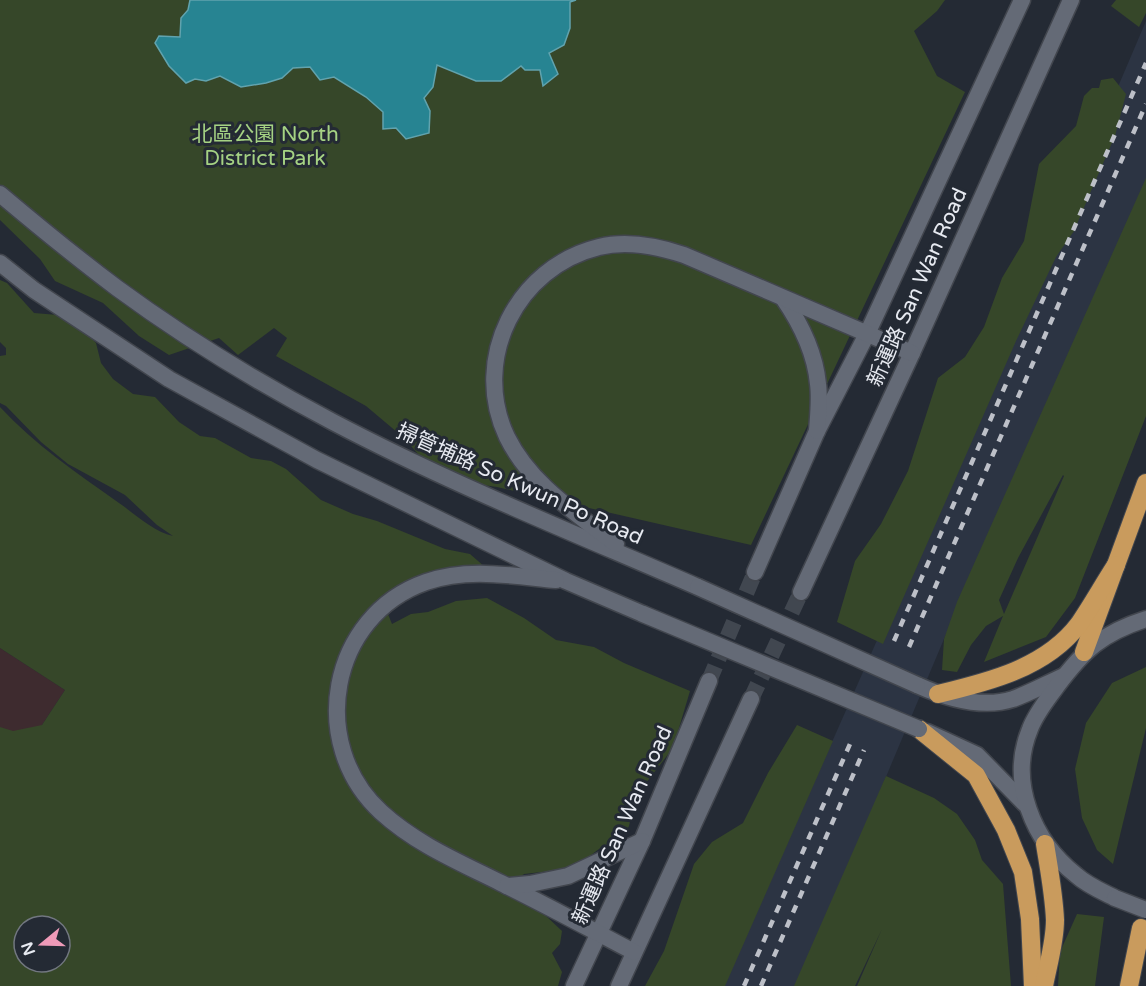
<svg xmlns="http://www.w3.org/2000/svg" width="1146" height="986" viewBox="0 0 1146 986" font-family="'Varela Round','Noto Sans SC',sans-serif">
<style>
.built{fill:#2c3443}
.education{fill:#3e2b2f}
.green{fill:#364729;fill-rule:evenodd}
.water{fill:#278492;stroke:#61a3ae;stroke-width:1.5}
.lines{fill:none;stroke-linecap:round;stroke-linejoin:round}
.tertiary-tunnel{stroke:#414750;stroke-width:16;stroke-dasharray:16 8;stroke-linecap:butt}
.tertiary-casing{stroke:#42464e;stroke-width:19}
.secondary-casing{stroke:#42464e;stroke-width:19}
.motorway-casing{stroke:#42464e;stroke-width:20}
.tertiary{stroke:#646a76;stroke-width:16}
.secondary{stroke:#646a76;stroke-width:16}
.motorway{stroke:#c99b5d;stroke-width:18}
.rail{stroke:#bdc0c8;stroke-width:4.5;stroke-dasharray:8 8;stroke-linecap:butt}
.secondary-bridge-casing{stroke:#42464e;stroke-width:19;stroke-linecap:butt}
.secondary-bridge{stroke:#646a76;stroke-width:16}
.labels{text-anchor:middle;stroke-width:6;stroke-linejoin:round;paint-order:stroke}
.park-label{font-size:21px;fill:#a5d283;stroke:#242a34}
.street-label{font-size:21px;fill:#e7eaf1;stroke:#242a34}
</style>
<rect width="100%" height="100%" fill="#242a34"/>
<polygon class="built" points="1146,21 1146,187 944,639 819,936 796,986 724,986 1017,324"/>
<polygon class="education" points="0,648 65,690 0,789"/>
<g class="green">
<polygon points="0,0 945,0 937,11 914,31 937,76 965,92 751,545 497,487 440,479 404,438 366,406 276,356 287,338 274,328 238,355 219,338 169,355 139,336 103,303 55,281 40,259 0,220"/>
<polygon points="1116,0 1146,0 1146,13 1139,27 1111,6"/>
<polygon points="1113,78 1126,94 1115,136 1091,191 1074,231 1056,257 1016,341 883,644 837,622 855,561 881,524 908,471 938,378 965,357 984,327 1002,278 1024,241 1039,164 1076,126 1084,96 1092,88 1099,88 1101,80"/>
<path d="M 1146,178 L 1146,416 L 1075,598 L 1046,637 L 984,662 L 1003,616 L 986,626 L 971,645 L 957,672 L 942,670 L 944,639 L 957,602 ZM 1063,475 L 1064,476 L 1004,614 L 999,600 L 1018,558 Z"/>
<path d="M 0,280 L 7,283 L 34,313 L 58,315 L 78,324 L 96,343 L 101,363 L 113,379 L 133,394 L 155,397 L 179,422 L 200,436 L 215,438 L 251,458 L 271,461 L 286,469 L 321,500 L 353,514 L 377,521 L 445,549 L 470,554 L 493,574 L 489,583 L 450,581 L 408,595 L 388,614 L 392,624 L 411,614 L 428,612 L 456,601 L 487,598 L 524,618 L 556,640 L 594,647 L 624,663 L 690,691 L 673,748 L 636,796 L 629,826 L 619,845 C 594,844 596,857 576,864 C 559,871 542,872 524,874 L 515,882 L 512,897 L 545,915 L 562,931 L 560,944 L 552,953 L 562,972 L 558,986 L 0,986 L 0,727 L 13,731 L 42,725 L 65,690 L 0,648 L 0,407 C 35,445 77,473 119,503 C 135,514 154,532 173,536 L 157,525 L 125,495 L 68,464 L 41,442 L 6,406 L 0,403 L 0,356 L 6,355 L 6,348 L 0,342 ZM 24,926 L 60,926 L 60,962 L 24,962 Z"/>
<polygon points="1146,667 1146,728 1113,864 1097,850 1082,818 1075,769 1086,723 1112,683"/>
<polygon points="797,725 833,741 725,986 645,986 664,951 694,864 712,842 743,823 768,773"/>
<polygon points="886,776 934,798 957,814 975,840 982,860 1003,884 1011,986 857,986 882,929 855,986 794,986"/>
<polygon points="1077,914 1104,917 1095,986 1058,986 1060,952"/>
</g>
<polygon class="water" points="190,0 576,0 570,2 570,28 564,45 549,53 558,74 543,86 540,70 525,70 521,66 501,81 476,81 437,65 433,87 424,98 430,111 429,133 406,139 396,128 383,129 383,112 366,97 334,77 320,80 310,67 293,68 282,78 266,83 241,87 220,76 206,81 195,79 186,83 169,66 155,43 159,36 180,37 181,18 188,10"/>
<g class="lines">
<g class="tertiary-tunnel">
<polyline points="709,681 755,572"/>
<polyline points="751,699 801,592"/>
</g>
<defs>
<g id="tertiary">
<polyline points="755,572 817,431 867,334 1022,0"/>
<polyline points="801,592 912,353 1071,0"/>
<polyline points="574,986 642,841 709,681"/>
<polyline points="619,986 751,699"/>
</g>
<g id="secondary">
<path d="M 0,194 C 38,226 77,258 117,288 C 185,338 259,383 333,422 C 451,484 576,534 698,587"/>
<polyline points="0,263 34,290 169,379 317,460 566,581 643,614"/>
<path d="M 783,298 C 801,324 815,352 818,384 C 820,399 818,416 817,431"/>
<path d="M 616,544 C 576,513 530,484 507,437 C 470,359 517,267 599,247 C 628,240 657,246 684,255 L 912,353"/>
<path d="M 556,580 C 513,576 468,567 426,582 C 329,616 307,744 381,812 C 416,844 459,862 501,883 C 546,905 590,929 634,952"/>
<path d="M 917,685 C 946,698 982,709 1013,699 C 1030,693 1048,683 1064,676"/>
<polyline points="927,732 977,755 1025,804"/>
<polyline points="507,886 530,884 568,876 642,841"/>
<path d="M 1115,898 C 1101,891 1087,885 1076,875 C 1033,841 1008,782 1030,729 C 1036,713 1047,700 1057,686 C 1084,650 1102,633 1146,619"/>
</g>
<g id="motorway">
<polyline points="1084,652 1146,483"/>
<path d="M 938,694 C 988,682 1046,668 1079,624 C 1092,605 1103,585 1116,565"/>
<polyline points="919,729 976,775 1006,830 1023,872 1030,919 1033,986"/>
<path d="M 1044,986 C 1048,965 1055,942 1055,920 C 1054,895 1049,869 1045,844"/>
<polyline points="1129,986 1141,928"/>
</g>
</defs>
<use href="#tertiary" class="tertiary-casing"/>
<use href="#secondary" class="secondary-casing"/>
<use href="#motorway" class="motorway-casing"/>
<use href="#tertiary" class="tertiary"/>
<use href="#secondary" class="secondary"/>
<use href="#motorway" class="motorway"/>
<g class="rail">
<polyline points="894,641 1146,63"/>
<polyline points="909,647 1146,104"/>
<polyline points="744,986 850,744"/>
<polyline points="761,986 864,750"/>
</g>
<defs>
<g id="secondary-bridge">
<polyline points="698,587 917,685"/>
<polyline points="643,614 919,729"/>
<polyline points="1115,898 1146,910"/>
</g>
</defs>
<use href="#secondary-bridge" class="secondary-bridge-casing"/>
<use href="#secondary-bridge" class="secondary-bridge"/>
</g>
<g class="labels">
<g class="park-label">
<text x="265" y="141">北區公園 North<tspan x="265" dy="24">District Park</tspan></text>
</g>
<g class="street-label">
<text transform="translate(917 287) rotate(-66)" y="7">新運路 San Wan Road</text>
<text transform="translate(520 484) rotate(24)" y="7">掃管埔路 So Kwun Po Road</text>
<text transform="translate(622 825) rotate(-66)" y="7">新運路 San Wan Road</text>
</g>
</g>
<g transform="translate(42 944) rotate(251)"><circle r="28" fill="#242a34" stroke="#727780" stroke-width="1.5"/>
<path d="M0-4.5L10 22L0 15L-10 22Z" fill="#ef9ab8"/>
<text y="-9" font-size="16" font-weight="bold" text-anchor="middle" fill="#e7eaf1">N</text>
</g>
</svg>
